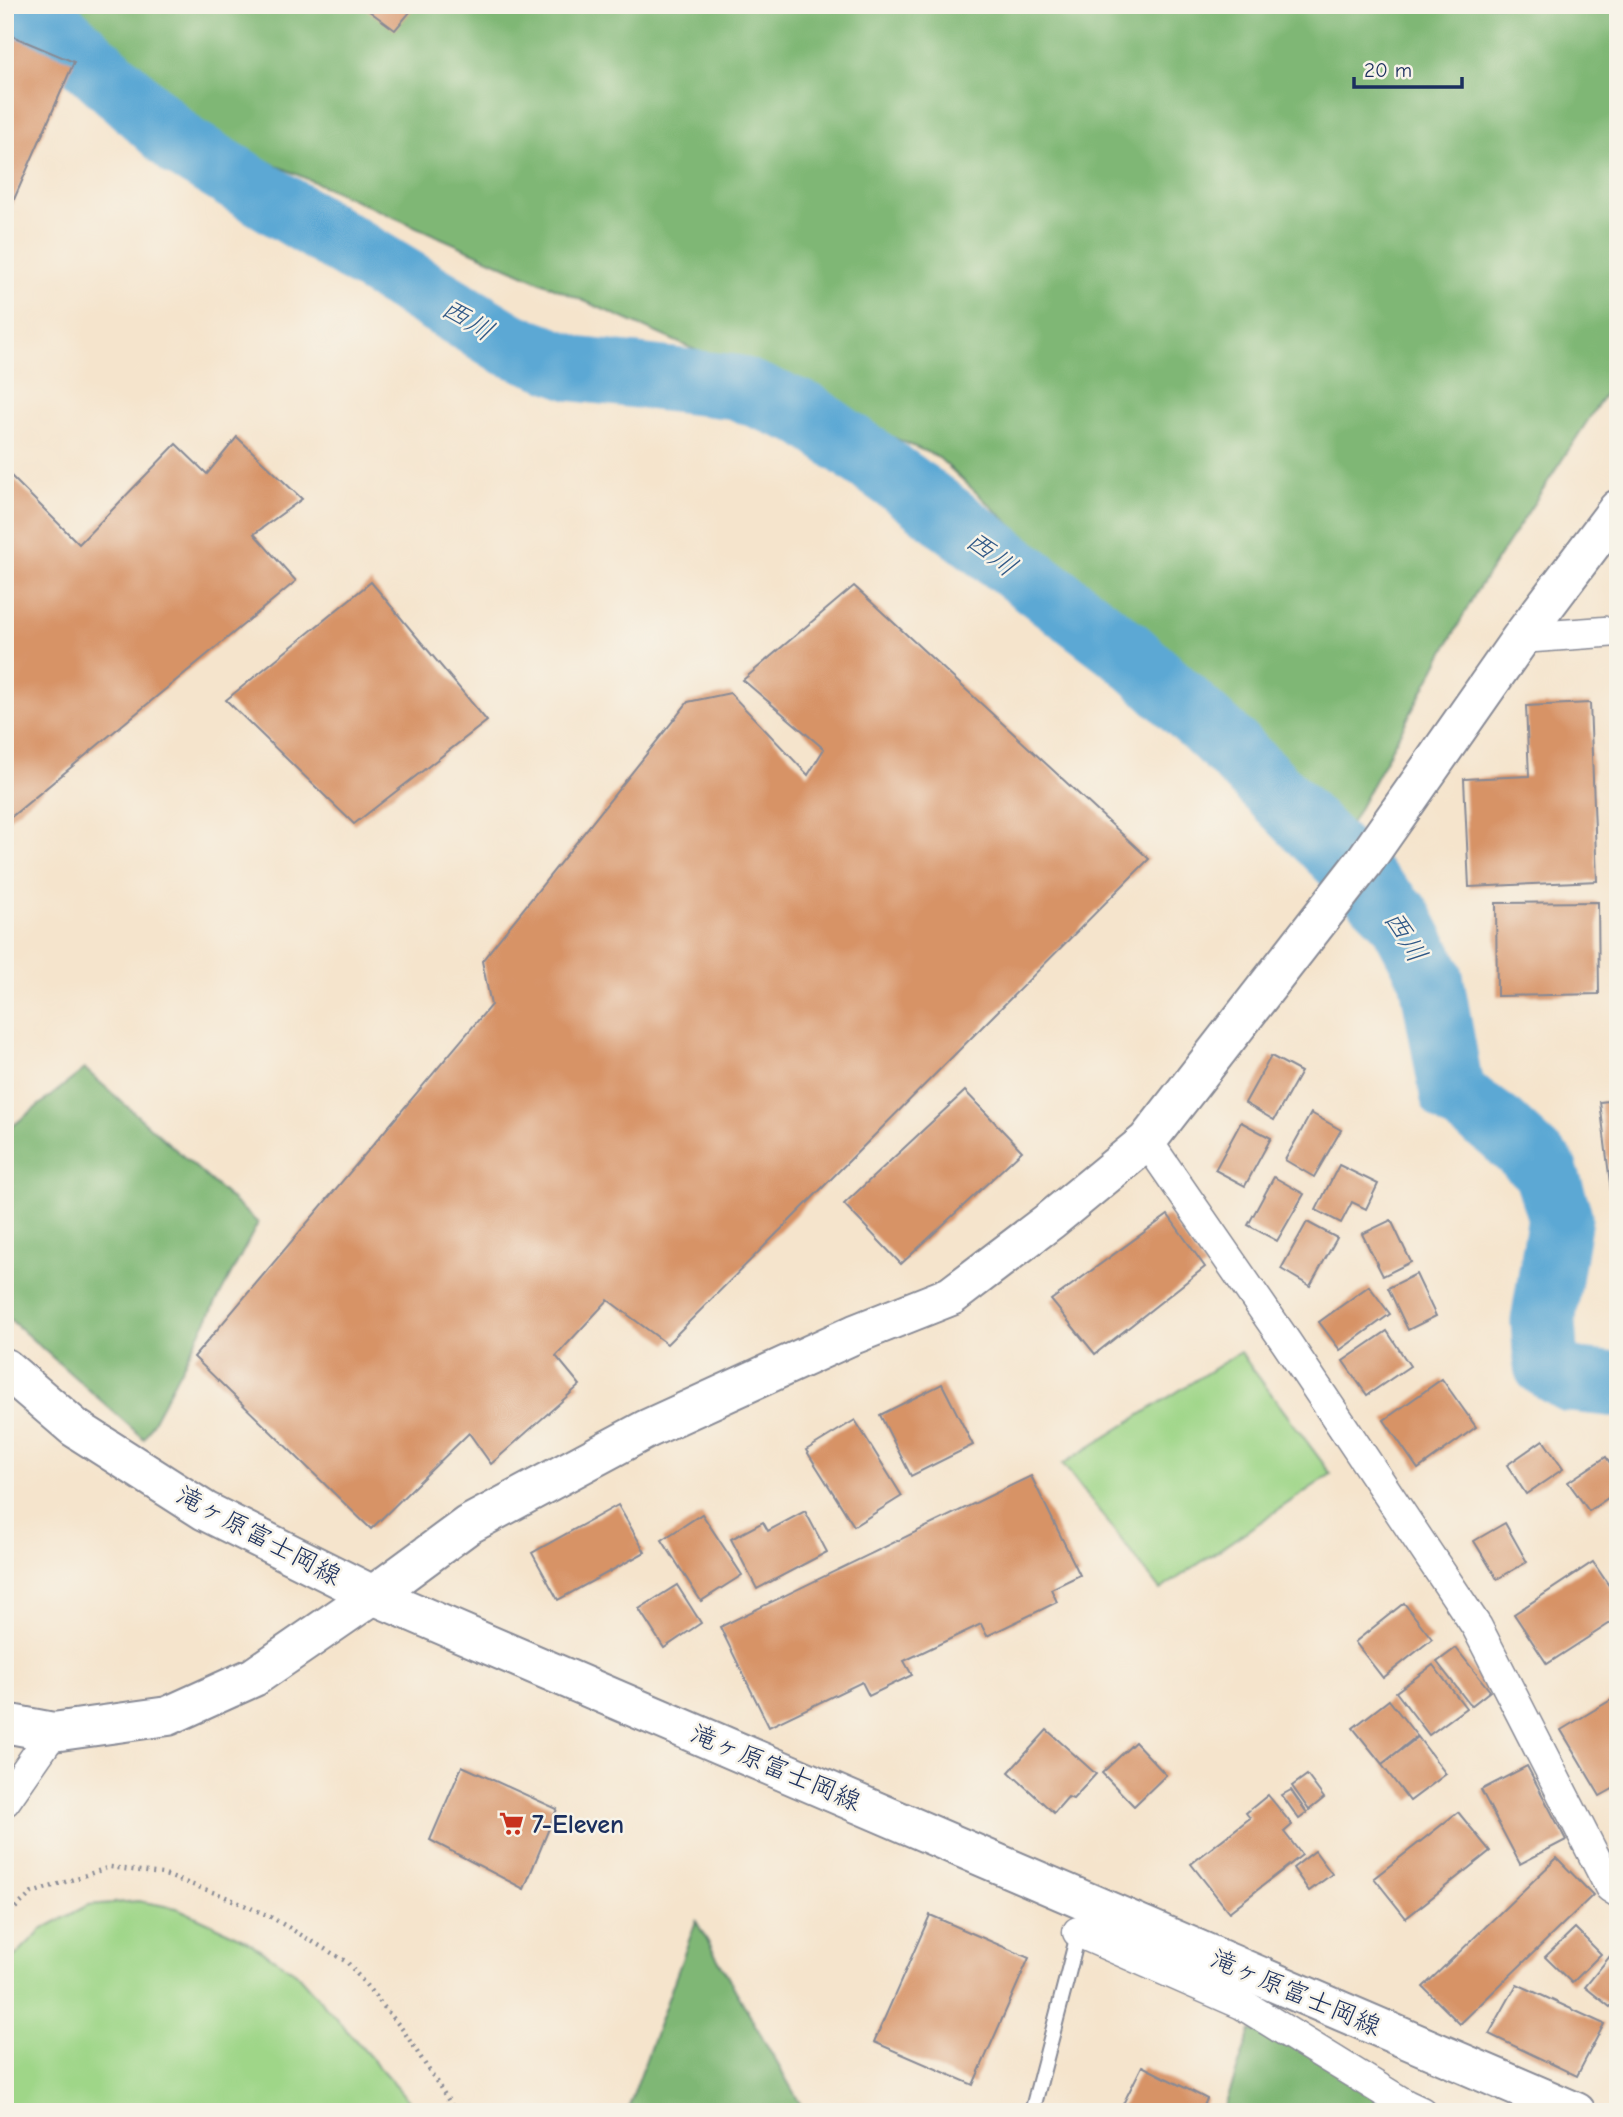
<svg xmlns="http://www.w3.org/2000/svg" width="1623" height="2117" viewBox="0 0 1623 2117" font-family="'Comic Neue','Klee One',sans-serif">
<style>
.green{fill:#9fd688;stroke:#5d8273;stroke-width:2}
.forest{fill:#7fb774;stroke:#4d7369;stroke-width:2}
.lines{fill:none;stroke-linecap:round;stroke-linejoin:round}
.river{stroke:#5ba8d4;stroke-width:65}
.building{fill:#d79366}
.lane-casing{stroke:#888a95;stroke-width:18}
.street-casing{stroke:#888a95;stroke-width:33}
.secondary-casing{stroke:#888a95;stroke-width:42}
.path{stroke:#888a95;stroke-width:4.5;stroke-dasharray:2 5;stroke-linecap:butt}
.lane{stroke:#fff;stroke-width:14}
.street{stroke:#fff;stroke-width:30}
.secondary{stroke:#fff;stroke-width:38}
.labels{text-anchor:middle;stroke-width:5;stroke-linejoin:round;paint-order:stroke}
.street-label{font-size:26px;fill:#1b2f5e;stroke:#f7f3e8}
.poi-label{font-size:26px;font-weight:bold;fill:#1b2f5e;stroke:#f7f3e8;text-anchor:start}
.water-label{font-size:28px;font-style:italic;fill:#315987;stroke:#f7f3e8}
</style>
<rect width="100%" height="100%" fill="#f7f3e8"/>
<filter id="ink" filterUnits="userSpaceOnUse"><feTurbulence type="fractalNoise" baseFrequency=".0143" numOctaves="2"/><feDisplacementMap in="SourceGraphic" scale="14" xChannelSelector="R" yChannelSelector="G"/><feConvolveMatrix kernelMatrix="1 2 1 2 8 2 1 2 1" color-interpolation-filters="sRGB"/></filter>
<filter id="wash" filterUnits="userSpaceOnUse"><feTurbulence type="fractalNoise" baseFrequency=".00686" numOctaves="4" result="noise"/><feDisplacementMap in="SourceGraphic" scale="28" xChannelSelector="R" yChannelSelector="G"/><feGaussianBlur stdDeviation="1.57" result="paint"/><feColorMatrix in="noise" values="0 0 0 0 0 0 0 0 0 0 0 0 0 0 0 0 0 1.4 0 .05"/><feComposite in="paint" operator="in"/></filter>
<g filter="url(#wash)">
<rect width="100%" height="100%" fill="#f5e4cc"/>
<g class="green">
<polygon points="1240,1352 1331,1474 1160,1590 1063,1464"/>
<polygon points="138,1901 177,1908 244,1939 296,1973 419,2112 5,2112 5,1966 41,1930 88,1905"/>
</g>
<g class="forest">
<polygon points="13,5 1618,5 1618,374 1476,592 1345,835 938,457 135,103"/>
<polygon points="85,1069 258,1223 144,1439 5,1315 5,1132"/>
<polygon points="696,1921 805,2112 627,2112"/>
<polygon points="1251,2030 1384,2080 1375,2112 1223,2112"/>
</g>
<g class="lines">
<polyline class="river" points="29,5 182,146 509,344 575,369 735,387 807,415 903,483 1128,653 1229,746 1400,918 1431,977 1452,1093 1500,1128 1545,1170 1560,1217 1543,1322 1546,1365 1570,1380 1618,1385"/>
</g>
<g id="blocks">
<g class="building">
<polygon points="361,5 416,5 395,30"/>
<polygon points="5,33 74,62 12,204 5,201"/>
<polygon points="237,437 302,499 254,534 296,581 5,822 5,470 79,544 176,444 207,474"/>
<polygon points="371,582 487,721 354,824 226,700"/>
<polygon points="854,586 1149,859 667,1344 608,1300 556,1356 580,1385 491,1464 469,1433 371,1529 194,1357 491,1005 482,961 688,702 730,693 808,775 824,749 743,680"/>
<polygon points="1590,703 1597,881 1469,887 1464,779 1529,776 1526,706"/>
<polygon points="1598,902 1599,994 1497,996 1496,903"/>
<polygon points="1271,1056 1301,1072 1274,1120 1245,1103"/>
<polygon points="965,1091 1022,1151 901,1264 844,1204"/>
<polygon points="1618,1100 1618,1231 1616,1232 1600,1102"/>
<polygon points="1311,1113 1341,1130 1314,1177 1285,1160"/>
<polygon points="1241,1122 1271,1138 1245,1186 1215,1170"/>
<polygon points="1339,1165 1378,1184 1366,1209 1352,1202 1341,1223 1316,1210"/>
<polygon points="1274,1177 1304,1194 1277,1241 1248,1225"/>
<polygon points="1168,1215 1205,1267 1095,1354 1051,1300"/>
<polygon points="1391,1220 1411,1262 1383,1276 1362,1234"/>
<polygon points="1307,1222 1337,1238 1310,1286 1281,1269"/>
<polygon points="1416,1274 1436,1316 1408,1330 1388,1288"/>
<polygon points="1369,1286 1390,1314 1340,1350 1319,1322"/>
<polygon points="1387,1331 1410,1366 1367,1395 1343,1361"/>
<polygon points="1442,1379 1476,1427 1418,1469 1384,1420"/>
<polygon points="942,1384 973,1445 911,1476 880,1415"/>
<polygon points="855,1420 902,1496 854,1526 806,1450"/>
<polygon points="1543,1440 1563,1469 1526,1494 1507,1465"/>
<polygon points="1606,1457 1618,1475 1618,1491 1589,1511 1568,1482"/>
<polygon points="1031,1476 1080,1575 1051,1589 1057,1602 987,1636 981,1624 904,1661 912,1675 869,1696 862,1682 769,1727 720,1627"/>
<polygon points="618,1505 645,1552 558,1600 532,1553"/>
<polygon points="805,1511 827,1552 757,1589 731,1539 763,1522 768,1531"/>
<polygon points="702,1514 742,1575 701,1601 662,1540"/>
<polygon points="1505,1523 1527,1562 1497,1579 1474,1541"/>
<polygon points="1593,1562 1618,1599 1618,1618 1547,1664 1514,1614"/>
<polygon points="677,1585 701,1623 664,1648 639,1609"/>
<polygon points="1404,1603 1432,1639 1383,1678 1355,1642"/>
<polygon points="1456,1648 1490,1691 1471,1706 1437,1662"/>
<polygon points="1433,1665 1466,1708 1429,1735 1396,1692"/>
<polygon points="1616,1697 1618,1786 1600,1796 1561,1730"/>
<polygon points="1389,1700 1417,1736 1382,1764 1353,1728"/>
<polygon points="1047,1730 1096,1774 1073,1799 1068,1797 1054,1813 1009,1772"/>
<polygon points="1418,1737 1446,1774 1410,1801 1382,1765"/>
<polygon points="1135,1742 1166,1775 1134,1806 1102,1773"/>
<polygon points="462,1766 557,1809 524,1889 430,1840"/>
<polygon points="1527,1766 1566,1840 1520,1864 1481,1790"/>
<polygon points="1307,1775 1324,1798 1309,1810 1292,1786"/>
<polygon points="1291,1790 1307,1813 1299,1819 1282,1795"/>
<polygon points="1268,1795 1292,1825 1284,1832 1302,1855 1229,1912 1191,1864 1250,1818 1246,1813"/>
<polygon points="1458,1812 1490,1851 1406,1918 1374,1878"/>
<polygon points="1315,1851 1332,1874 1309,1891 1293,1868"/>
<polygon points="1557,1858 1593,1895 1460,2024 1423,1987"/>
<polygon points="930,1915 1029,1958 973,2085 874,2042"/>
<polygon points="1575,1928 1601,1954 1572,1983 1545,1957"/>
<polygon points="1618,1946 1618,1997 1610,2007 1585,1987"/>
<polygon points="1517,1984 1604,2024 1577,2076 1489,2034"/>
<polygon points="1142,2066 1207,2099 1201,2112 1119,2112"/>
</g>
</g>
</g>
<g filter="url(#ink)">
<use href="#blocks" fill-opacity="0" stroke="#888a95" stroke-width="2"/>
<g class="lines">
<defs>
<polyline id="lane" points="1032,2112 1079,1931"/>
<g id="street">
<polyline points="1521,638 1618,631"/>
<polyline points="1147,1141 1286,1342 1477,1627 1610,1887 1618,1892"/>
<polyline points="5,1801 53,1732"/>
<polyline points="1078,1932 1242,2004 1406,2105 1421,2112"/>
</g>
<g id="secondary">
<polyline points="5,1368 75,1428 205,1511 373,1595 1576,2112"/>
<polyline points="5,1723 53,1732 168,1716 254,1677 373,1595 468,1525 647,1429 855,1334 951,1296 1051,1220 1147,1141 1364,862 1521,638 1618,509"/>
</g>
</defs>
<use href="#lane" class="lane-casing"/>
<use href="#street" class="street-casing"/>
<use href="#secondary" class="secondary-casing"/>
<polyline class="path" points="5,1917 32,1893 110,1867 162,1874 221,1895 269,1916 347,1962 403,2030 456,2112"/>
<use href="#lane" class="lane"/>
<use href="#street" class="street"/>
<use href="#secondary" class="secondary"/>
</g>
</g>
<defs>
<symbol id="supermarket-bare" viewBox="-9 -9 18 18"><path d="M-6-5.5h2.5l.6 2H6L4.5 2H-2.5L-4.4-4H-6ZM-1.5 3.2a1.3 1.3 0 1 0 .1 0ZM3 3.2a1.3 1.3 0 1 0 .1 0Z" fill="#c8321e" stroke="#f7f3e8" stroke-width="2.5" paint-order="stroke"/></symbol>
</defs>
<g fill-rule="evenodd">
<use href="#supermarket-bare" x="494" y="1806" width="35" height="35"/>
</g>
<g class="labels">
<g class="street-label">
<text transform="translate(259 1535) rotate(28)" y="9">滝ヶ原富士岡線</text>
<text transform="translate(776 1767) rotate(23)" y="9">滝ヶ原富士岡線</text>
<text transform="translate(1296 1992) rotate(23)" y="9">滝ヶ原富士岡線</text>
</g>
<g class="poi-label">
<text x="532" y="1833">7-Eleven</text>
</g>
<g class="water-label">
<text transform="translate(468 319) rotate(31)" y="10">西川</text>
<text transform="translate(992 553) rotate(37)" y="10">西川</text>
<text transform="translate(1406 936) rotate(58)" y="10">西川</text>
</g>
</g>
<rect width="1623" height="2117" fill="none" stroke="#f7f3e8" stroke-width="28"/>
<path d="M1354 77v10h108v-10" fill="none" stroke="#1b2f5e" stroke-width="3.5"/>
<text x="1364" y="77" font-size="21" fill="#1b2f5e" stroke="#f7f3e8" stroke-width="5" paint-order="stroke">20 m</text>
</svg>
